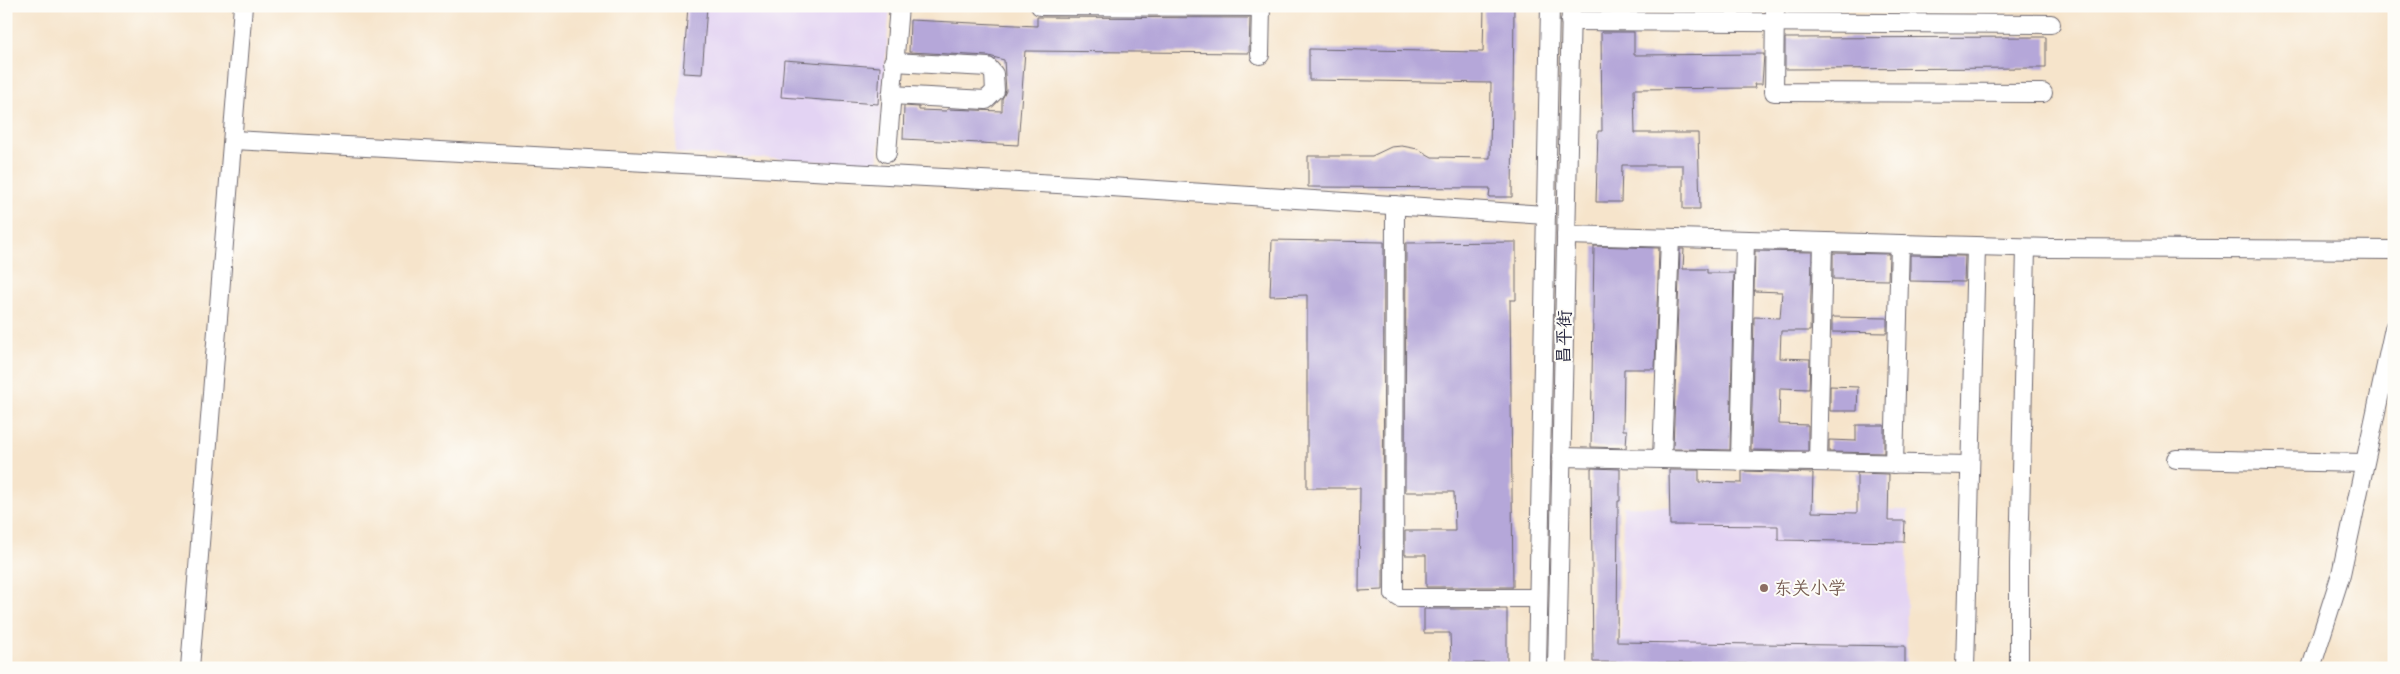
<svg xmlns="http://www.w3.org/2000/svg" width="2400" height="674" viewBox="0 0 2400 674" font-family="Itim,'LXGW WenKai TC',sans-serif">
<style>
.built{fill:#e3d3f3}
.building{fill:#b5a7d9}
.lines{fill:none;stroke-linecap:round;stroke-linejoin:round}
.minor-casing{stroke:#6c666d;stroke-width:20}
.minor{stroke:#fff;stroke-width:18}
.education-dot{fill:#8d6e63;stroke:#fdfcf7;stroke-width:2}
.labels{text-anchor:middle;stroke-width:4;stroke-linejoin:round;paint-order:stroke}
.street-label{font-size:18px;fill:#22223b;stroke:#fdfcf7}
.education-label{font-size:18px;fill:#785e54;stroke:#fdfcf7;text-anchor:start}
</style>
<rect width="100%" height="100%" fill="#fdfcf7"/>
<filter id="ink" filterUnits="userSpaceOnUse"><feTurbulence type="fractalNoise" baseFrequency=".02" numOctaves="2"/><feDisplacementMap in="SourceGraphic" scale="10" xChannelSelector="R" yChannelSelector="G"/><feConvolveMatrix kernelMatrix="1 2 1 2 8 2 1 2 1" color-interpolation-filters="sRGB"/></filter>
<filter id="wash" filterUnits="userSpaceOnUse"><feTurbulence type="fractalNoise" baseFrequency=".0096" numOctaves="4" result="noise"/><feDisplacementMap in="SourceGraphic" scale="20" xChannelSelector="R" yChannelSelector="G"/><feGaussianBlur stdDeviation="1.12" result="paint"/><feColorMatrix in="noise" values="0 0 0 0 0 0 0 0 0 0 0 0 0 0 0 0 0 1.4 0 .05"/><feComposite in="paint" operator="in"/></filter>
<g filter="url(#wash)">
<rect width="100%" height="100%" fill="#f6e4cb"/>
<g class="built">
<polygon points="686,6 890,6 877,165 675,153"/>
<polygon points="1623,506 1908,510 1906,668 1621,666"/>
</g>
<g id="blocks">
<g class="building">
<polygon points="688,6 707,6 702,74 683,73"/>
<polygon points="1484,6 1514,6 1512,197 1489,197 1490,188 1308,187 1308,156 1372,156 1391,147 1402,146 1418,149 1432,157 1490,158 1491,83 1309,80 1309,49 1483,52"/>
<rect x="1601" y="6" width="33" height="5"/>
<polygon points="1037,17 1250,18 1249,53 1025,51 1018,145 903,139 904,106 919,107 919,110 946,111 947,109 1002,111 1002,99 1006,91 1004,60 989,56 909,52 910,20 1037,26"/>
<polygon points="1601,32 1634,32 1634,55 1764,54 1762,84 1754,84 1755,88 1634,89 1635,133 1698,133 1700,209 1683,209 1683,165 1622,165 1621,202 1596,202 1598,131 1602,131"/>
<polygon points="2046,37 2046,68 1785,69 1785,38"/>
<polygon points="784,60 880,67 878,104 781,97"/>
<polygon points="1272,240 1384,242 1383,590 1359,591 1360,488 1307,488 1307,295 1270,296"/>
<polygon points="1516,242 1516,300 1510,300 1513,587 1426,587 1426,555 1405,555 1405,531 1455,531 1454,492 1405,492 1406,243"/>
<polygon points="1594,246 1659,248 1655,369 1624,369 1623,430 1627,430 1626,448 1591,447"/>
<polygon points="1680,249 1684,249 1683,269 1707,269 1707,273 1734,273 1730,450 1673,449"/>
<polygon points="1755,251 1812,252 1810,331 1781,331 1780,358 1810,359 1809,389 1780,388 1779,424 1808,425 1808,451 1751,450 1754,317 1780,318 1782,292 1754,291"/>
<polygon points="1833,253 1889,254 1888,280 1833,279"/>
<polygon points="1910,255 1965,256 1964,282 1910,281"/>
<polygon points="1832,317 1887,318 1887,333 1832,332"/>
<polygon points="1830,386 1858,387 1857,411 1830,411"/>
<polygon points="1856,425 1884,425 1884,453 1829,452 1829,440 1856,441"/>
<polygon points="1591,468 1620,469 1620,501 1618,501 1617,642 1905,646 1905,666 1593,662"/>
<polygon points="1669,470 1699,470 1699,482 1742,483 1742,471 1813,473 1812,512 1857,513 1857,473 1889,474 1888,521 1905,521 1904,542 1778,540 1778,526 1670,525"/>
<polygon points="1424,609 1507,609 1507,663 1451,663 1450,633 1424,633"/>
</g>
</g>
</g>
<g filter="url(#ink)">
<use href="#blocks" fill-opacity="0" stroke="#6c666d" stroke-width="1"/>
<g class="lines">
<defs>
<g id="minor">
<polyline points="1040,6 1261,7"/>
<polyline points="1775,6 1774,92 2043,93"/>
<polyline points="1570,21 2051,24"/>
<polyline points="1260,55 1261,6"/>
<polyline points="891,95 986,100 995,91 994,74 988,67 893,62"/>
<polyline points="233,140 1095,186 1546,215"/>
<polyline points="887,153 899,6"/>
<polyline points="1395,205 1394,594 1400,598 1538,598"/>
<polyline points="1566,235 2051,248 2394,250"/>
<polyline points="1561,457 1970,465"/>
<polyline points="1662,459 1670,238"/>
<polyline points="2176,459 2364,463"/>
<polyline points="1740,461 1745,240"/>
<polyline points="1818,462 1823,242"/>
<polyline points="1894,464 1900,244"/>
<polyline points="190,668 243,6"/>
<polyline points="1537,668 1550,6"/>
<polyline points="1557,668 1571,6"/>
<polyline points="1965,668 1976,247"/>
<polyline points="2019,668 2019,564 2026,248"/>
<polyline points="2311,668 2341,574 2394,328"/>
</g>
</defs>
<use href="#minor" class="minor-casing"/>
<use href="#minor" class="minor"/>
</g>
</g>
<circle class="education-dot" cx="1764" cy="588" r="5"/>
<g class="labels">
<g class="street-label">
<text transform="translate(1564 337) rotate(-89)" y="6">昌平街</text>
</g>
<g class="education-label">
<text x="1774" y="594">东关小学</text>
</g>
</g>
<rect width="2400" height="674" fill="none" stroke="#fdfcf7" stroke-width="25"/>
</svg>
